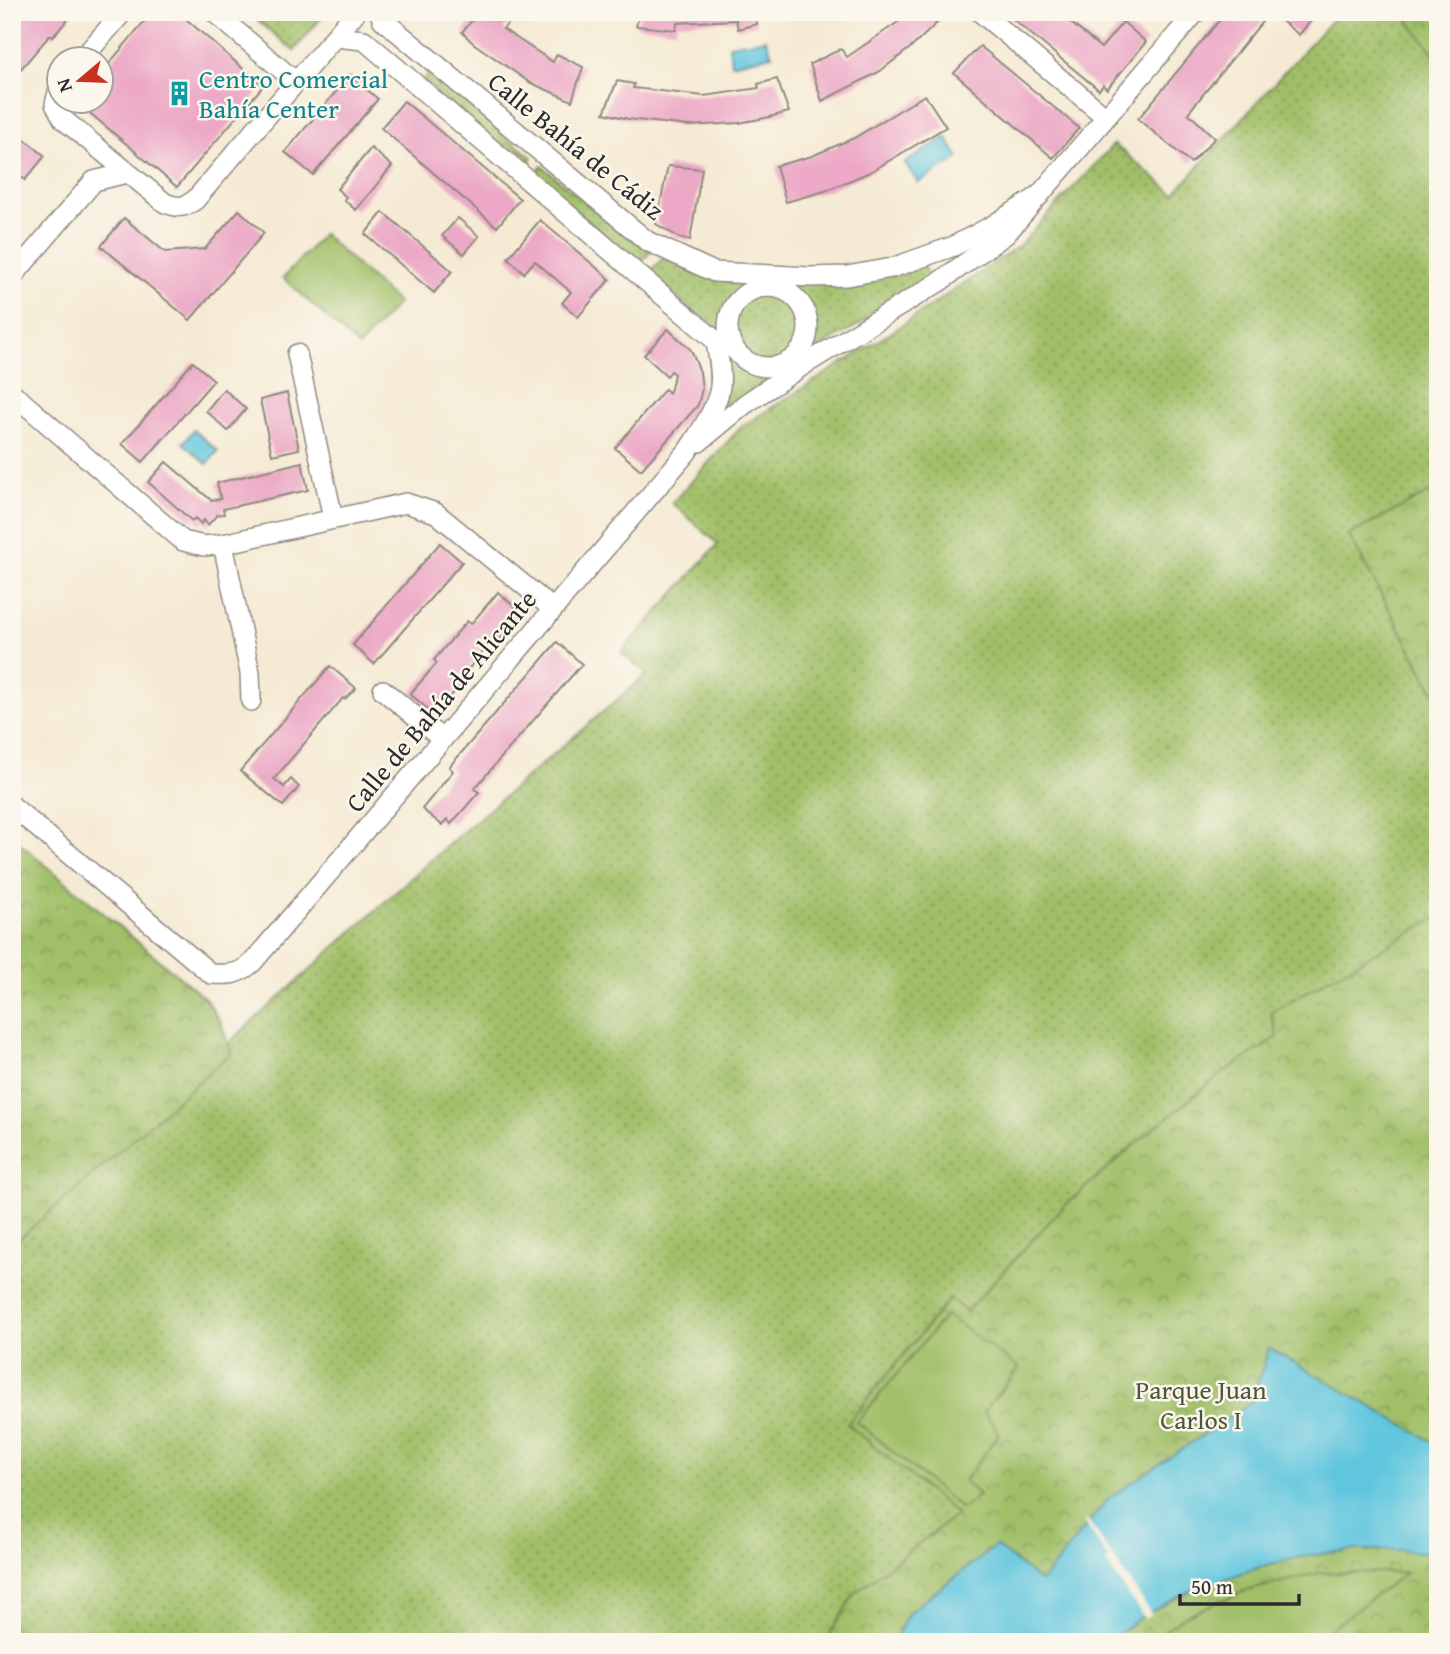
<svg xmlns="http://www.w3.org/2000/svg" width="1450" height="1654" viewBox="0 0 1450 1654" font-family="'Gentium Book Plus',serif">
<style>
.grass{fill:url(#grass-dots);stroke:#667549;stroke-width:2}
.park{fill:url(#park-crowns);stroke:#667549;stroke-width:2}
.garden{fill:#a0bf67;stroke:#667549;stroke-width:2}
.water{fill:#60c6de;stroke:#467884;stroke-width:2}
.pier{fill:#f5ead4}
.building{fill:#eca8c6}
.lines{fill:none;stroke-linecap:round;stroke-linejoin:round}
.street-casing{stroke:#908a80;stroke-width:22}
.street{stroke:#fff;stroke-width:19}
.labels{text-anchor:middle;stroke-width:5;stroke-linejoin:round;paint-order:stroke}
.culture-label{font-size:26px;fill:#0d838f;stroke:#fbf7ec;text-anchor:start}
.street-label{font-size:26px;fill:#2b2b2b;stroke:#fbf7ec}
.park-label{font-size:26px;fill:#4e573d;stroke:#fbf7ec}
</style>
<defs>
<pattern id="grass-dots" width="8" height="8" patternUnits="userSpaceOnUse" patternTransform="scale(1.75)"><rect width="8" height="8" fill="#a0bf67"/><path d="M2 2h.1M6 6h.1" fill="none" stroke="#839b55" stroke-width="1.8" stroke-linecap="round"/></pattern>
<pattern id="park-crowns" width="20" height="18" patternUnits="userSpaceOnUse" patternTransform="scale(1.75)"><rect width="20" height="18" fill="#a0bf67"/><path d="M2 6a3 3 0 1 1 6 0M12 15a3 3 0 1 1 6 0" fill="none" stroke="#839b55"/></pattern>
</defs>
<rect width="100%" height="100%" fill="#fbf7ec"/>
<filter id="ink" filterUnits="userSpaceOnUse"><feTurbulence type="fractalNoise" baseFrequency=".0143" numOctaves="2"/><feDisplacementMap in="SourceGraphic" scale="14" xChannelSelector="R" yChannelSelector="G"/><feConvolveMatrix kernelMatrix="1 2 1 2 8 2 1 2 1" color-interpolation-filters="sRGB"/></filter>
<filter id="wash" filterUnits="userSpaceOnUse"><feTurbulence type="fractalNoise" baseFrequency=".00686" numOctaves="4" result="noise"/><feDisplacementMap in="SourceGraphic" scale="28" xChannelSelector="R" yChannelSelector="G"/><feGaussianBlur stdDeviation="1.57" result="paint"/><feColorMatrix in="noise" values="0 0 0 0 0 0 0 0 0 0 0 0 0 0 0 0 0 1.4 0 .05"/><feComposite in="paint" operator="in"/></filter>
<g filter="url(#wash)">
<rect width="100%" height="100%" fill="#f5ead4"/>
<g class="grass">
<polygon points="248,12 326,12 294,51"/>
<polygon points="1339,12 1402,12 1438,59 1438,488 1349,535 1438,699 1438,917 1271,1012 1278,1037 1224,1072 1147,1134 1061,1209 966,1312 950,1299 848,1424 957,1514 855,1593 825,1642 12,1642 12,1239 450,843 647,674 621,653 718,544 672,503 741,427 892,332 1019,246 1114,144 1174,194"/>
<polygon points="431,72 532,158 524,167 423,81"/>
<polygon points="542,166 615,227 651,251 639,264 534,175"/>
<polygon points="664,257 742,286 741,293 728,310 722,330 715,329 649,273"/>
<path d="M 922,263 L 931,283 L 806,355 L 805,352 C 822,322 808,306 788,285 Z"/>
<circle cx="768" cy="327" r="35"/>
<polygon points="730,355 746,366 768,372 771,378 722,412 727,356"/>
</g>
<g class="park">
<polygon points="1402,12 1438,12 1438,59"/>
<polygon points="1438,488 1438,699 1349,535"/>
<polygon points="12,837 206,999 221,1023 231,1053 12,1245"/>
<polygon points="1438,917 1438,1642 825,1642 855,1593 957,1514 847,1424 950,1298 966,1312 1061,1209 1147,1134 1224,1072 1278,1037 1271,1012"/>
</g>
<g class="garden">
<polygon points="323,234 398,303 359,347 283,278"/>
<polygon points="946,1315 1019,1368 984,1411 999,1434 964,1481 979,1495 962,1509 857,1422"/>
<polygon points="1407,1572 1313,1642 1172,1642 1164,1631 1185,1616 1245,1591 1319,1573"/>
</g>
<g class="water">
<polygon points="766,39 772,55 731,64 729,45"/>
<polygon points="946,137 959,158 918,183 905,163"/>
<polygon points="194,430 218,451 207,464 183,443"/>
<polygon points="1269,1348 1438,1445 1438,1554 1400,1550 1354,1550 1310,1555 1263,1566 1190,1591 1141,1617 1108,1642 894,1642 909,1612 996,1546 1041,1582 1109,1498 1252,1402"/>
</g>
<polygon class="pier" points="1087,1519 1152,1615 1150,1616 1145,1619 1106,1562 1109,1559 1084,1522"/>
<g id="blocks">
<g class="building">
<polygon points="22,12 74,12 53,37 50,35 19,71 12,65 12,24"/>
<polygon points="152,12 178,12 263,86 177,187 77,102 102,102 102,72"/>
<polygon points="479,12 518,12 503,29 553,62 557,54 583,67 572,101 529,82 473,43 462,32"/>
<polygon points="641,12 753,12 757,24 738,29 736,20 677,23 676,30 636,26"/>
<polygon points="892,12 935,12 942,18 914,45 879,72 822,101 810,64 841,49 847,57 901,20"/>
<polygon points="1010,12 1058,12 1101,48 1123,22 1146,42 1107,89 1103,85 1099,90 1008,15"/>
<polygon points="1226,12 1270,12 1188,113 1215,138 1191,163 1138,119"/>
<polygon points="1271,12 1318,12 1299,35"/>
<polygon points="980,46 1079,128 1053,158 954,73"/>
<polygon points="350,75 378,99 313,175 285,152"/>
<polygon points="777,79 789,112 765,118 739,123 688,126 628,119 604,113 617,81 634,84 633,88 704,96 759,88 758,84"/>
<polygon points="925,95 946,127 870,172 825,191 786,202 776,166 812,156 854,138"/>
<polygon points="404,101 520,199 497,227 381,128"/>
<polygon points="12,129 45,156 25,180 12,169"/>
<polygon points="371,148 392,166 356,210 344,200 346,197 337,189"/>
<polygon points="668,166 702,169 690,240 680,238 656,224"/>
<polygon points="239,210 264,233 190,320 101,246 124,218 165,252 205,249"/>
<polygon points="383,212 452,271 434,293 365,234"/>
<polygon points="458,218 479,236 464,254 442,236"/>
<polygon points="540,220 610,279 578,317 562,303 571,292 535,261 524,273 508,258"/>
<polygon points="668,329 691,350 700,372 702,389 698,405 641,470 615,448 665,389 669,393 671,389 674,374 671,371 667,376 644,355"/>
<polygon points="193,362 214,380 143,462 122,444"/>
<polygon points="224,389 246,409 228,431 206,411"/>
<polygon points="287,393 299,449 272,455 260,400"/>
<polygon points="166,462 211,500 221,499 217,483 302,462 308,490 223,509 224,514 217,515 208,525 204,520 201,524 195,518 192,521 148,482"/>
<polygon points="440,543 462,562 374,664 353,645"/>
<polygon points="498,592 522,613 495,645 491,642 459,680 462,683 435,715 410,694 437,663 434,660 467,621 471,624"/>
<polygon points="557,642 582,664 474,789 479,792 451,824 447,819 442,825 422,809 453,771 449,767"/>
<polygon points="330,666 356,688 345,699 343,698 274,779 284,787 291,779 299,787 283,806 240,771"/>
</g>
</g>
</g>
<g filter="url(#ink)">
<use href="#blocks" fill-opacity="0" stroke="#908a80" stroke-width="2"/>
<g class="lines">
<defs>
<g id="street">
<polyline points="214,12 296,82"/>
<polyline points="380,12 382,19 647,241 714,272 810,277 847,276 892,268 954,246 990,227 1039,196"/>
<polyline points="980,12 1106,117"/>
<polyline points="335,37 364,40 716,341"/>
<polyline points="81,60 123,12"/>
<path d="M 60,85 L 55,104 L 64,120 L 165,203 C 178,208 183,208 195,200 L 356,12"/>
<polyline points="12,277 94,181 127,173"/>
<circle cx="768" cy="327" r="40"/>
<polyline points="297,354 333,518"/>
<polyline points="12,393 183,541 204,546 223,544 406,503 436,513 553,609"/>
<polyline points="699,442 745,404 799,368 939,282 1006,234 1196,12"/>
<polyline points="223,544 250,673 251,701"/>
<polyline points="383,690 442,739"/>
<path d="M 12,806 L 211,974 C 228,975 238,975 252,963 L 687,452 C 699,433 714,413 719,392 C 723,376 718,357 716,341"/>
</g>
</defs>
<use href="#street" class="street-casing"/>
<use href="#street" class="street"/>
</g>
</g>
<defs>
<symbol id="building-bare" viewBox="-9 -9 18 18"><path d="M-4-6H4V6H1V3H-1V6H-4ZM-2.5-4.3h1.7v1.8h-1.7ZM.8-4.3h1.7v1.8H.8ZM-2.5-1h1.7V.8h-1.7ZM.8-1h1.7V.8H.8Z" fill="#0f9aa8" stroke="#fbf7ec" stroke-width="2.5" paint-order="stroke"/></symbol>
</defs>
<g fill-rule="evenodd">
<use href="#building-bare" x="162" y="76" width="35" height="35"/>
</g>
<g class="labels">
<g class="culture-label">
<text x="199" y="88">Centro Comercial<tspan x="199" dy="30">Bahía Center</tspan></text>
</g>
<g class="street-label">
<text transform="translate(576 146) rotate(39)" y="9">Calle Bahía de Cádiz</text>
<text transform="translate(441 701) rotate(-50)" y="9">Calle de Bahía de Alicante</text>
</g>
<g class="park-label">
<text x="1201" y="1399">Parque Juan<tspan x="1201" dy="30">Carlos I</tspan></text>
</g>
</g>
<rect width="1450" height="1654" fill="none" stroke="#fbf7ec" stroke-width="42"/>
<g transform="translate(80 80) rotate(251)"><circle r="33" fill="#fbf7ec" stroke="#a8a59f" stroke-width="2"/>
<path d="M0-5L12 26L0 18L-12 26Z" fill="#c8321e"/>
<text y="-10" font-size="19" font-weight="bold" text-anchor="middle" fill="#2b2b2b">N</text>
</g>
<path d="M1180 1594v10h119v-10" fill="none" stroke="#2b2b2b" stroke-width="3.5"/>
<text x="1191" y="1594" font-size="21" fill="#2b2b2b" stroke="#fbf7ec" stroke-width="5" paint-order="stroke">50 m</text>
</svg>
